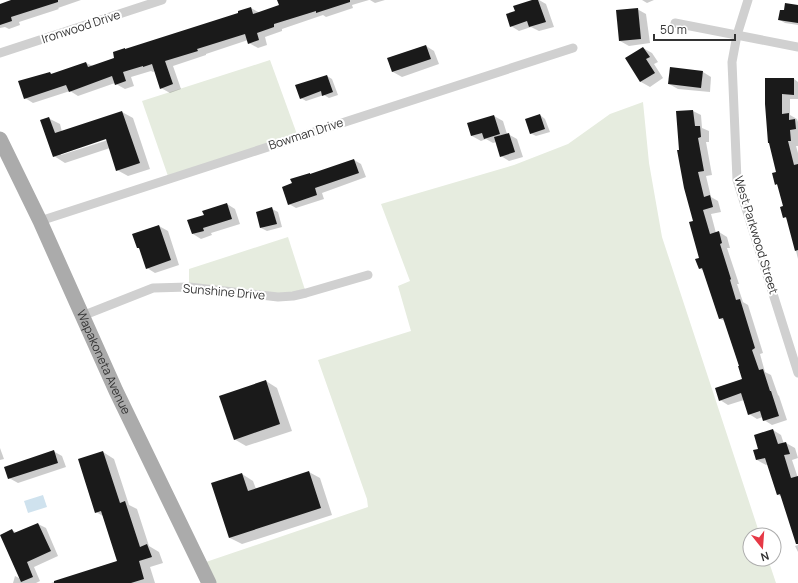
<svg xmlns="http://www.w3.org/2000/svg" width="798" height="583" viewBox="0 0 798 583" font-family="Manrope,sans-serif">
<style>
.green{fill:#e6ecdf}
.water{fill:#cfe2ee}
.shadow{fill:#0003;fill-rule:evenodd}
.building{fill:#1a1a1a}
.lines{fill:none;stroke-linecap:round;stroke-linejoin:round}
.street{stroke:#d0d0d0;stroke-width:9}
.primary{stroke:#ababab;stroke-width:15}
.labels{text-anchor:middle;stroke-width:4;stroke-linejoin:round;paint-order:stroke}
.street-label{font-size:12px;fill:#333;stroke:#fff}
</style>
<rect width="100%" height="100%" fill="#fff"/>
<g class="green">
<polygon points="270,60 298,137 169,179 142,101"/>
<polygon points="643,102 649,163 662,237 760,535 750,535 750,559 768,559 776,583 209,583 200,564 368,507 367,499 318,360 411,331 398,286 410,281 381,204 514,165 568,144 610,114"/>
<polygon points="288,237 306,293 293,296 189,287 189,269"/>
</g>
<polygon class="water" points="43,495 47,507 28,513 24,501"/>
<g class="shadow">
<polygon points="15,0 81,0 58,8 59,9 19,22 20,25 9,29 5,27 0,28 0,5"/>
<polygon points="278,0 369,0 352,5 353,8 326,17 323,15 282,29 282,31 265,37 267,45 258,48 249,43 248,40 206,54 206,55 173,66 181,89 170,93 161,88 155,71 153,72 151,71 131,77 134,86 125,89 116,84 115,83 78,96 70,91 33,103 25,98 50,73 52,74 86,63 93,66 239,13 251,8 260,13 280,6"/>
<polygon points="370,0 385,0 375,3"/>
<polygon points="535,0 539,0 546,4 554,27 539,31 531,27 519,31 511,26 516,12"/>
<polygon points="642,0 654,0 647,3"/>
<polygon points="798,6 798,25 785,23 780,20 785,11"/>
<polygon points="637,9 646,14 650,43 629,46 620,41"/>
<polygon points="426,46 434,51 439,64 402,77 393,72 389,58"/>
<polygon points="643,48 652,53 658,62 654,64 663,78 650,87 641,82 626,58"/>
<polygon points="703,72 711,77 710,92 678,89 669,84"/>
<polygon points="327,76 332,79 338,95 329,98 324,95 306,101 301,98"/>
<polygon points="766,79 794,79 798,82 798,99 790,99 790,115 797,119 798,122 798,146 796,146 798,153 798,259 788,219 784,217 785,207 779,186 776,184 778,173"/>
<polygon points="693,111 701,115 702,128 709,131 709,142 706,142 712,175 706,176 711,197 718,201 721,212 711,214 716,233 719,232 727,237 730,248 727,248 739,284 737,284 743,302 748,305 763,353 760,354 765,372 771,375 778,395 779,396 787,420 772,425 764,420 763,417 757,419 749,414 744,400 728,405 720,400 743,380 740,367 725,321 720,319 704,271 699,268 700,258 694,222 680,151"/>
<path d="M 122,112 L 133,118 L 150,169 L 128,176 L 117,170 L 110,148 L 65,163 L 54,156 L 48,118 L 60,124 L 62,132 ZM 110,137 L 111,139 L 61,155 L 61,153 Z"/>
<polygon points="540,115 545,119 550,132 536,136 530,133"/>
<polygon points="494,116 503,121 507,134 508,134 517,139 523,157 509,161 501,156 496,142 493,143 486,139 481,141 472,136 468,124"/>
<polygon points="354,160 361,164 366,177 322,193 324,199 296,208 289,204 311,175"/>
<polygon points="227,204 235,209 240,224 211,233 212,235 201,239 193,234 205,215"/>
<polygon points="272,209 278,212 282,227 267,231 261,228"/>
<polygon points="159,226 168,231 179,265 155,273 147,268 141,249 138,248"/>
<polygon points="266,381 277,388 292,431 246,446 234,439"/>
<polygon points="773,430 781,435 784,444 786,443 795,448 798,458 792,460 798,478 798,552 795,546 798,545 782,497 777,494 768,464 766,465 757,460 759,449"/>
<polygon points="0,448 4,459 0,460"/>
<polygon points="53,451 62,456 66,467 18,483 9,478"/>
<polygon points="103,452 114,459 129,505 137,509 149,546 159,552 163,563 150,567 155,583 51,583 118,561 103,516 96,512"/>
<polygon points="309,472 320,478 332,515 242,544 230,538 242,474 253,481 256,489"/>
<polygon points="38,524 46,528 58,556 34,567 40,581 36,583 13,583 15,576 21,579 12,530 17,533"/>
</g>
<g class="building">
<polygon points="11,0 58,0 58,2 11,17 12,21 0,25 0,4"/>
<polygon points="277,0 350,0 350,2 316,13 316,11 274,24 274,27 257,33 259,40 248,44 245,34 197,49 198,51 165,61 173,84 160,89 152,64 143,67 143,66 123,72 126,81 115,85 112,76 69,92 66,85 24,99 18,81 50,72 51,74 86,62 88,67 114,58 113,52 125,48 125,49 238,13 238,11 251,7 253,14 279,5"/>
<polygon points="532,0 538,0 546,22 529,27 527,21 510,27 506,14 515,11 513,6"/>
<polygon points="785,3 798,5 798,23 778,20 780,10 784,10"/>
<polygon points="638,8 641,39 619,41 616,10"/>
<polygon points="426,45 431,59 392,72 387,58"/>
<polygon points="643,47 650,57 646,59 655,73 640,82 625,58"/>
<polygon points="670,67 703,71 701,88 668,84"/>
<polygon points="327,75 333,92 322,96 321,91 300,99 295,85"/>
<polygon points="765,78 794,78 794,95 782,94 782,114 789,113 789,120 795,119 796,129 790,130 791,141 788,141 794,165 798,164 798,250 795,251 786,217 783,218 780,207 783,206 777,184 775,185 772,173 776,172 769,143 768,143 765,104"/>
<polygon points="693,110 695,126 700,126 701,137 698,138 704,171 698,172 704,197 710,195 713,207 703,210 710,234 719,231 722,243 720,244 731,279 730,280 736,300 740,299 755,348 752,350 759,370 763,369 770,391 771,391 779,416 763,421 760,411 748,415 741,393 719,401 715,388 742,379 738,366 739,366 723,318 719,319 702,268 699,269 695,259 699,258 689,222 693,221 684,188 677,150 679,150 676,111"/>
<polygon points="122,111 140,163 116,171 106,139 53,157 40,120 49,117 55,133"/>
<polygon points="540,114 545,129 530,134 525,119"/>
<polygon points="494,115 500,134 484,139 482,133 471,136 467,123"/>
<polygon points="509,133 515,152 500,157 494,137"/>
<polygon points="354,159 359,173 315,188 317,195 288,205 282,187 292,183 290,179 310,173 310,174"/>
<polygon points="227,203 232,219 203,228 204,231 192,234 187,220 204,215 202,211"/>
<polygon points="272,207 277,224 260,228 256,212"/>
<polygon points="159,225 171,260 146,269 139,248 137,248 132,234"/>
<polygon points="266,380 280,424 234,440 219,396"/>
<polygon points="773,429 778,444 786,442 790,454 784,455 791,478 798,476 798,544 796,544 780,494 777,495 765,458 756,460 753,450 758,449 754,435"/>
<polygon points="54,450 58,463 8,479 4,467"/>
<polygon points="103,451 120,503 125,501 140,547 147,544 152,557 139,561 144,579 131,583 54,583 54,581 117,561 101,511 95,513 78,459"/>
<polygon points="309,471 321,508 229,538 211,483 242,473 248,491"/>
<polygon points="38,523 51,551 27,562 33,577 21,582 0,535 12,529 14,533"/>
</g>
<g class="lines">
<g class="street">
<polyline points="748,0 737,35 732,62 737,180 798,373"/>
<polyline points="675,23 798,47"/>
<polyline points="0,53 162,0"/>
<polyline points="40,221 573,48"/>
<polyline points="82,316 153,288 189,287 278,297 293,296 306,293 368,275"/>
</g>
<path class="primary" id="s1" d="M 0,139 L 40,221 L 116,391 L 209,583"/>
</g>
<g class="labels">
<g class="street-label">
<text transform="translate(81 27) rotate(-18)" y="4">Ironwood Drive</text>
<text transform="translate(306 134) rotate(-18)" y="4">Bowman Drive</text>
<text transform="translate(756 235) rotate(73)" y="4">West Parkwood Street</text>
<text transform="translate(224 292) rotate(5)" y="4">Sunshine Drive</text>
<text dy="4" stroke="none"><textPath href="#s1" startOffset="246">Wapakoneta Avenue</textPath></text>
</g>
</g>
<g transform="translate(762 547) rotate(163)"><circle r="19" fill="#ffffff" stroke="#adadad"/>
<path d="M0-3L7 15L0 10L-7 15Z" fill="#e63946"/>
<text y="-6" font-size="11" font-weight="bold" text-anchor="middle" fill="#333333">N</text>
</g>
<path d="M654 34v6h81v-6" fill="none" stroke="#333333" stroke-width="2"/>
<text x="660" y="34" font-size="12" fill="#333333" stroke="#ffffff" stroke-width="3" paint-order="stroke">50 m</text>
</svg>
